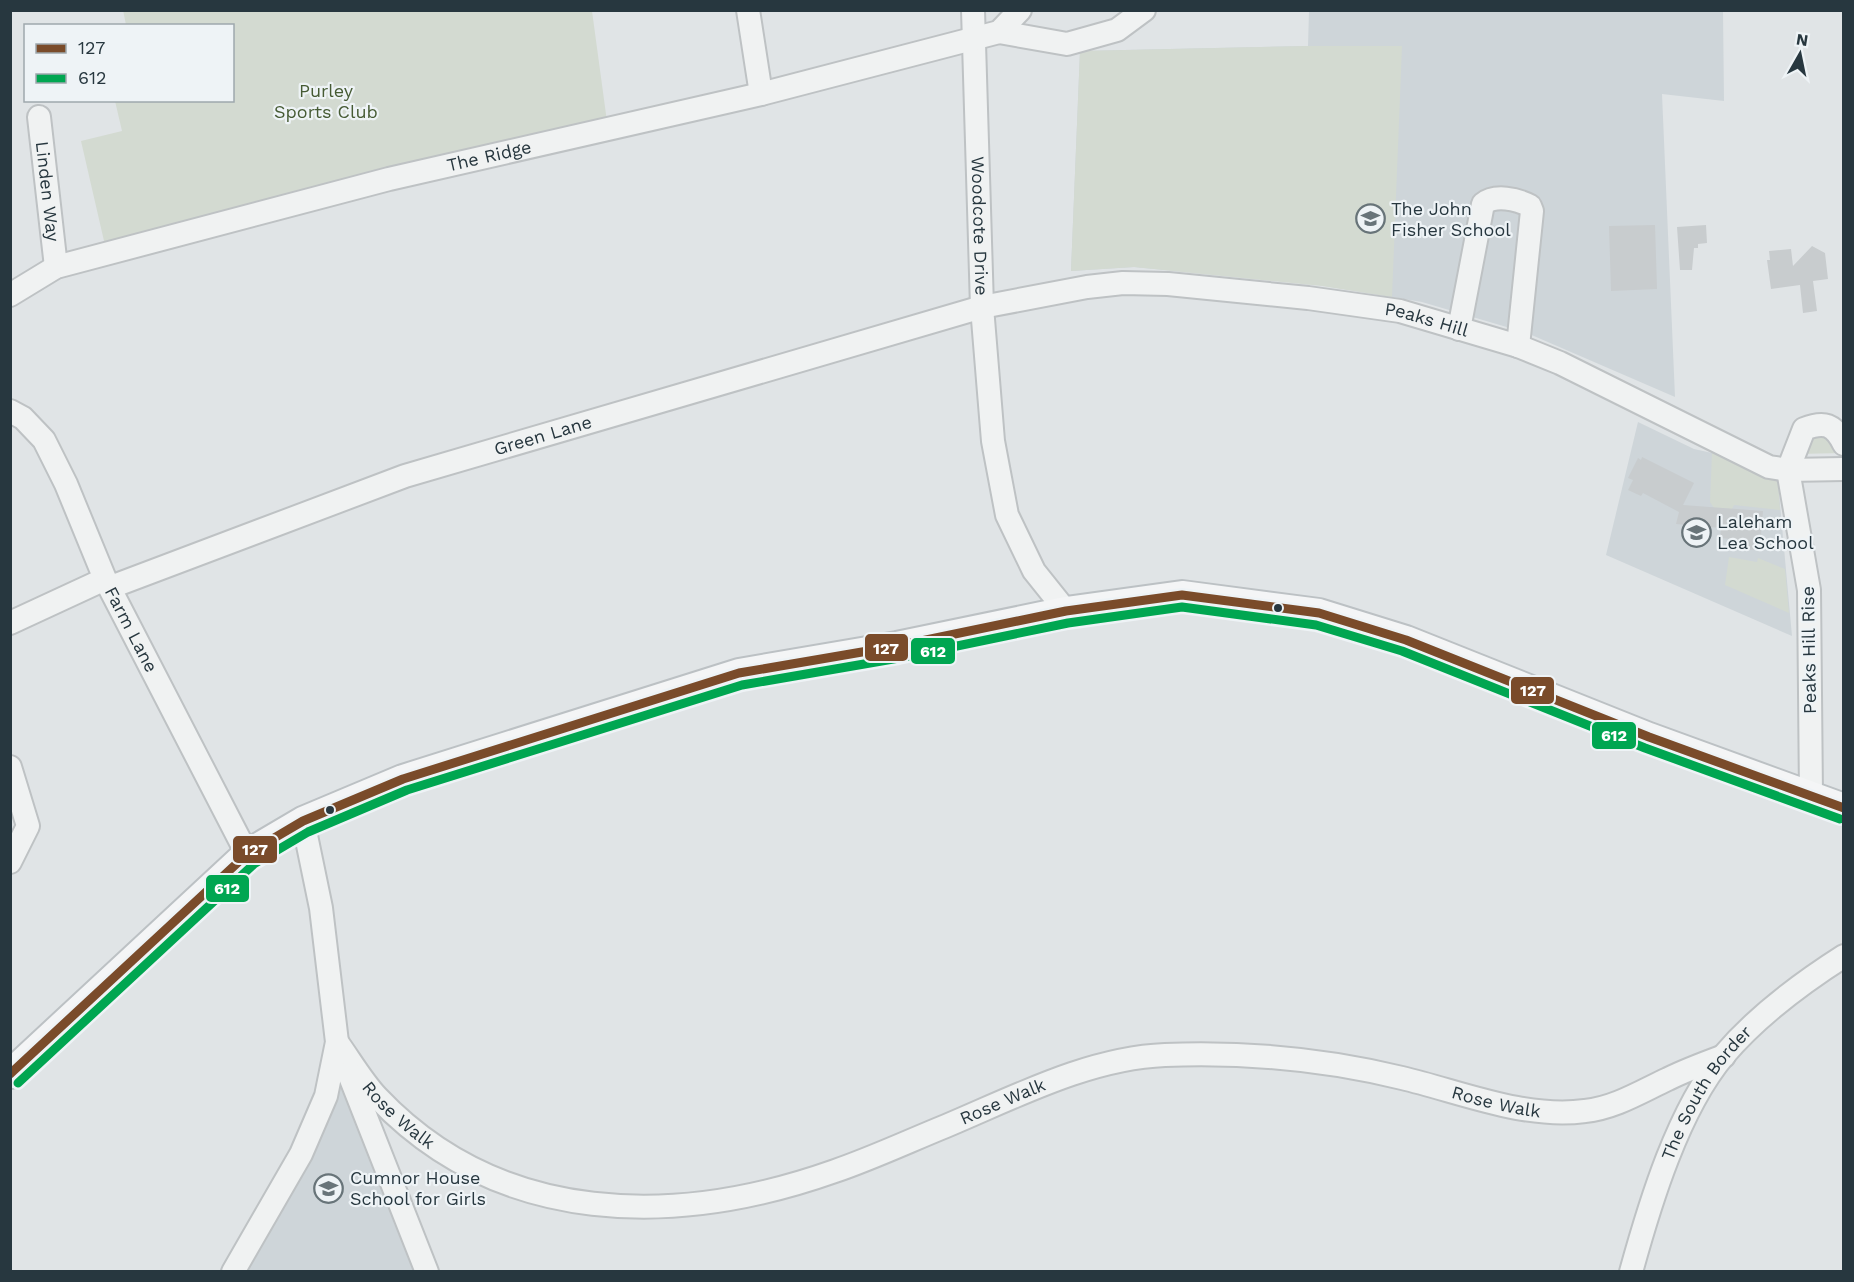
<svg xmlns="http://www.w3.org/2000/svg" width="1854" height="1282" viewBox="0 0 1854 1282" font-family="'Work Sans',sans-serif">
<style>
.built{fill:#ced5d9}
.green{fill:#d3dad1}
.building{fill:#c8ccce}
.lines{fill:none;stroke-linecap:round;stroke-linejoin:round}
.minor-casing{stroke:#bec2c4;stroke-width:26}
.major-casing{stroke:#bcc1c4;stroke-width:32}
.minor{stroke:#f0f2f2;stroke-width:22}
.major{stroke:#f4f5f6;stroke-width:28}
.bus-1-casing{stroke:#eef3f6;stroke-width:14}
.bus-2-casing{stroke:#eef3f6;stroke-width:14}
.bus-1{stroke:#7a4b2a;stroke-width:9}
.bus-2{stroke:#00a651;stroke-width:9}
.bus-dot{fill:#27373f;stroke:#eef3f6;stroke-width:2}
.labels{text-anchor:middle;stroke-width:4.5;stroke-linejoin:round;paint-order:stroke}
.park-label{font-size:18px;fill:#465b34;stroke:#eef3f6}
.street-label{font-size:18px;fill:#27373f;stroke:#eef3f6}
.poi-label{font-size:18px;fill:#27373f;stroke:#eef3f6;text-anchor:start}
.line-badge{stroke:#eef3f6;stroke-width:2}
.badge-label{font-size:16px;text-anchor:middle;font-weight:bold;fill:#fff}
</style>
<rect width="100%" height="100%" fill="#e0e4e6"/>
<g class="built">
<polygon points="1309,11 1723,11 1724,101 1662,94 1675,397 1527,333 1422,302 1319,285 1134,267 1071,271 1080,51 1308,46"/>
<polygon points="1638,422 1694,449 1712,453 1778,482 1792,636 1606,555"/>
<polygon points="335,1064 415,1271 234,1271"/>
</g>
<g class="green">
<polygon points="123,10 592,11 608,129 107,254 81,141 122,131 115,101 232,100 232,26 126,25"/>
<polygon points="1308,46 1402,46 1392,297 1322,286 1134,267 1071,271 1080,51"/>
<polygon points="1817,429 1843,453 1798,454"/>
<polygon points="1712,453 1778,482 1780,510 1734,505 1732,509 1714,508 1710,502"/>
<polygon points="1729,557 1757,562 1758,558 1785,569 1789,613 1725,585"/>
</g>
<g class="building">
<polygon points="1655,225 1657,289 1611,291 1609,226"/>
<polygon points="1706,225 1707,243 1698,244 1698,248 1694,248 1692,270 1680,270 1677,227"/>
<polygon points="1812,246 1825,253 1828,279 1813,281 1817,311 1803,313 1800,285 1771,289 1767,260 1770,260 1769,251 1791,249 1793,266"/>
<polygon points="1642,457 1694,483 1683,505 1763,511 1761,535 1758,535 1755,550 1732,548 1733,539 1720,538 1721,528 1676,524 1679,512 1643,493 1641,496 1628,490 1633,480 1628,478 1638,458 1641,460"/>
</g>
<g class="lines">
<defs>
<g id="minor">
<polyline points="748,10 761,94"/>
<path id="s1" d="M 973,10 L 982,307 L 993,441 L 1007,515 L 1034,571 L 1066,611"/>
<polyline points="999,32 1067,44 1117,30 1144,10"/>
<path id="s2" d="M 39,117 L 56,267"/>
<path id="s3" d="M 10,295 L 56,267 L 389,179 L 761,94 L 999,32 L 1020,10"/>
<path d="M 1459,329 L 1483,204 C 1495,194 1517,199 1530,206 L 1532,211 L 1518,346"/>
<path id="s4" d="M 10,411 L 23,418 L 44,440 L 66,484 L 105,579 L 247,854"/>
<path id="s5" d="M 111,587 L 405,476 L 982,307 L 1087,287 L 1123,283 L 1168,284 L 1308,298 L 1400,311 L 1518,346 L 1560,363 L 1769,467 L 1788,470 L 1844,469"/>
<polyline points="10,623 105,579"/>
<polyline points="10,767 28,826 10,862"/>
<path d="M 1811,796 L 1809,590 L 1788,470 L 1804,429 C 1824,421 1834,424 1844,444"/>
<path id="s6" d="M 337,1042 C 350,1060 362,1081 377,1097 C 500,1227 677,1227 835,1171 C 873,1158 909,1141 946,1126 C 1015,1097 1089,1058 1165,1055 C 1244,1052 1325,1059 1402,1078 C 1461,1092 1524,1119 1585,1111 C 1615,1108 1642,1091 1668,1079 C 1686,1070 1705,1063 1724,1056"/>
<polyline points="347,1069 427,1272"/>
<polyline points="233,1272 301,1154 326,1096 337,1042 321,908 303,821"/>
<path id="s7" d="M 1631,1272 C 1650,1203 1678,1110 1724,1055 C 1758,1015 1800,984 1844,956"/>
</g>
<polyline id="major" points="10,1074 247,854 303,821 403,779 739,673 897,646 1066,611 1182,595 1319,613 1406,640 1649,737 1844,808"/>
</defs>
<use href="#minor" class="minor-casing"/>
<use href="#major" class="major-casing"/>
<use href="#minor" class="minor"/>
<use href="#major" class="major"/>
<defs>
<polyline id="bus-1" points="10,1074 247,854 303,821 403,779 739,673 897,646 1066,611 1182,595 1319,613 1406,640 1649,737 1844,808"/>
<polyline id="bus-2" points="18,1083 254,864 308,832 407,790 742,685 899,658 1068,623 1182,607 1316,625 1402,651 1645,748 1840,819"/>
</defs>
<use href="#bus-1" class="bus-1-casing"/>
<use href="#bus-2" class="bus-2-casing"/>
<use href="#bus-1" class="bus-1"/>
<use href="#bus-2" class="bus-2"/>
</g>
<defs>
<symbol id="school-ring" viewBox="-11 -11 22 22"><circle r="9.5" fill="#eef3f6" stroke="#687479" stroke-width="1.5"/><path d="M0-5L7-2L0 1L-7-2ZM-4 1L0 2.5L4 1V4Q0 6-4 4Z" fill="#687479"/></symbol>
</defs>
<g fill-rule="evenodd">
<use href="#school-ring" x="1354" y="202" width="33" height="33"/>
<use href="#school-ring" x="1680" y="516" width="33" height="33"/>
<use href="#school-ring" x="312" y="1172" width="33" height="33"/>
</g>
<g class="bus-dot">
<circle cx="1278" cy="608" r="5"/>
<circle cx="330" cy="810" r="5"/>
</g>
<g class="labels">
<g class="park-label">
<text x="326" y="97">Purley<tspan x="326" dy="21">Sports Club</tspan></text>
</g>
<g class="street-label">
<text dy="6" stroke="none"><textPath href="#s3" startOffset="501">The Ridge</textPath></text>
<text dy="6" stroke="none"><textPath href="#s2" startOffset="75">Linden Way</textPath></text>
<text dy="6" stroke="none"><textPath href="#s1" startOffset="216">Woodcote Drive</textPath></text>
<text dy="6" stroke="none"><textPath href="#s5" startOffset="1365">Peaks Hill</textPath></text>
<text dy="6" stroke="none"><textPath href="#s5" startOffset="458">Green Lane</textPath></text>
<text dy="6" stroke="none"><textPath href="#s4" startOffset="254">Farm Lane</textPath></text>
<text transform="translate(1809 650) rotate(-91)" y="6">Peaks Hill Rise</text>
<text dy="6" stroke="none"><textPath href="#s7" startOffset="196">The South Border</textPath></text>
<text dy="6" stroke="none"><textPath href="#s6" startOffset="1248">Rose Walk</textPath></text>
<text dy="6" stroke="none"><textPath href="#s6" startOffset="742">Rose Walk</textPath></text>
<text dy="6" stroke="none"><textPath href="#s6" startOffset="96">Rose Walk</textPath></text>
</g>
<g class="poi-label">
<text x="1391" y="215">The John<tspan x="1391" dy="21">Fisher School</tspan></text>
<text x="1717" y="528">Laleham<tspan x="1717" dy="21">Lea School</tspan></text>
<text x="350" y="1184">Cumnor House<tspan x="350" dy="21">School for Girls</tspan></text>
</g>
</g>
<g class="line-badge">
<rect x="864" y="633" width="45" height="29" rx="6" fill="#7a4b2a"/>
<rect x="910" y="637" width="46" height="28" rx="6" fill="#00a651"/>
<rect x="1510" y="676" width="45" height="29" rx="6" fill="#7a4b2a"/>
<rect x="1591" y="721" width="46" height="29" rx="6" fill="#00a651"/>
<rect x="232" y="835" width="46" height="29" rx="6" fill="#7a4b2a"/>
<rect x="205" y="874" width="45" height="29" rx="6" fill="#00a651"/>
</g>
<g class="badge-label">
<text x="886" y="654">127</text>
<text x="933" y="657">612</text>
<text x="1533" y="696">127</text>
<text x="1614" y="741">612</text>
<text x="255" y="855">127</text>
<text x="227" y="894">612</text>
</g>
<rect width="1854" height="1282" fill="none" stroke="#27373f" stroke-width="24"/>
<rect x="24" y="24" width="210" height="78" fill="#eef3f6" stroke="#9ea8ad" stroke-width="1.5"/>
<rect x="36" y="44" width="30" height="9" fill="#7a4b2a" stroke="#9ea8ad" stroke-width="1.5"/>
<text x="78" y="54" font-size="18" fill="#27373f">127</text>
<rect x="36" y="74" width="30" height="9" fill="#00a651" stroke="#9ea8ad" stroke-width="1.5"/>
<text x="78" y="84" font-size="18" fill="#27373f">612</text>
<g transform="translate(1800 54) rotate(9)" stroke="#eef3f6" stroke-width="4.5" paint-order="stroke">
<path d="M0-4.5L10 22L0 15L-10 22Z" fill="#27373f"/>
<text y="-9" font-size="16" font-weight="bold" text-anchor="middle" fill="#27373f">N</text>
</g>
</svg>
